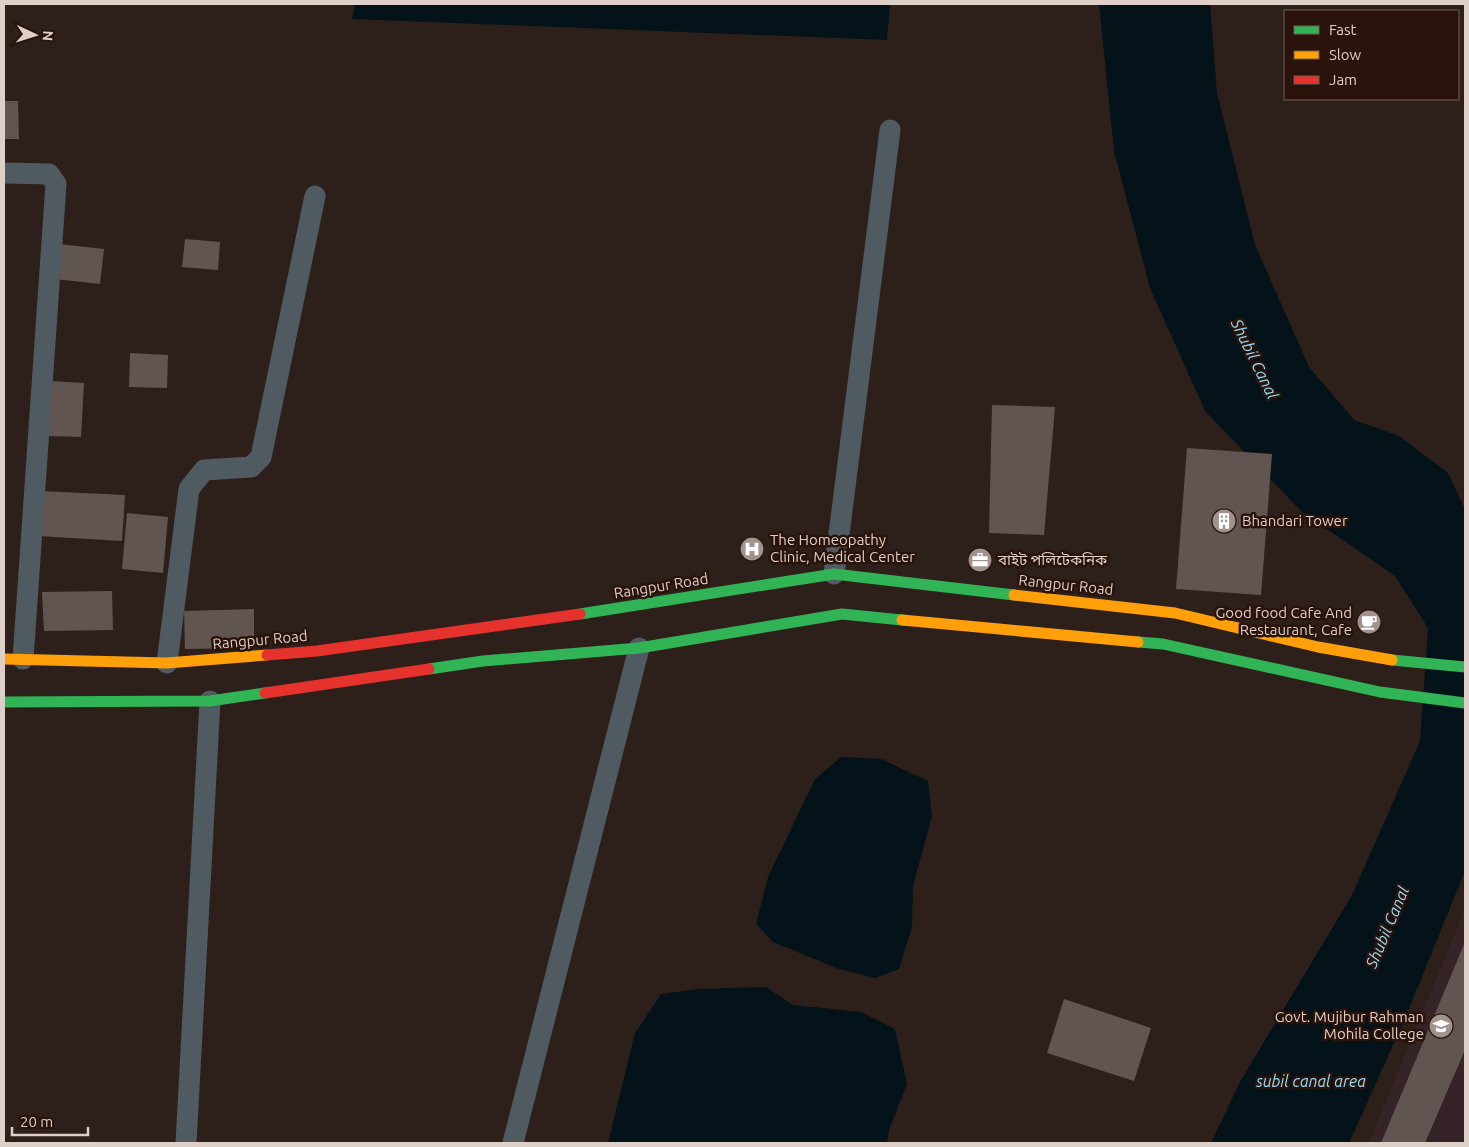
<svg xmlns="http://www.w3.org/2000/svg" width="1469" height="1147" viewBox="0 0 1469 1147" font-family="Ubuntu,'Noto Sans Bengali',sans-serif">
<style>
.education{fill:#362327}
.water{fill:#041219}
.building{fill:#615551}
.lines{fill:none;stroke-linecap:round;stroke-linejoin:round}
.street{stroke:#505a61;stroke-width:21}
.fast{stroke:#30b455;stroke-width:11}
.slow{stroke:#ff9f0a;stroke-width:11}
.jam{stroke:#e5322d;stroke-width:11}
.labels{text-anchor:middle;stroke-width:5;stroke-linejoin:round;paint-order:stroke}
.poi-label{font-size:15px;fill:#dfcfc9;stroke:#29130b;text-anchor:start}
.street-label{font-size:15px;fill:#dfcfc9;stroke:#29130b}
.water-label{font-size:16px;font-style:italic;fill:#90ddfa;stroke:#29130b}
</style>
<rect width="100%" height="100%" fill="#2d201b"/>
<polygon class="education" points="1465,909 1465,1143 1369,1143"/>
<g class="water">
<polygon points="355,4 890,4 887,40 352,19"/>
<polygon points="1099,4 1210,4 1217,93 1255,245 1309,367 1354,420 1399,436 1448,473 1465,510 1465,871 1404,1021 1349,1143 1211,1143 1240,1082 1352,895 1420,741 1428,628 1395,576 1301,511 1205,411 1150,288 1114,151"/>
<polygon points="841,757 881,759 928,781 932,816 913,886 912,927 899,969 875,978 839,969 773,942 756,924 768,877 815,779"/>
<polygon points="766,987 793,1005 861,1012 895,1029 907,1084 889,1130 887,1143 608,1143 635,1033 661,994 700,989"/>
</g>
<g class="building">
<polygon points="4,101 18,101 19,139 4,139"/>
<polygon points="185,239 220,242 218,270 182,267"/>
<polygon points="59,244 104,249 100,284 55,279"/>
<polygon points="130,353 168,355 167,388 129,387"/>
<polygon points="50,381 84,383 81,437 47,436"/>
<polygon points="992,405 1055,407 1044,535 989,533"/>
<polygon points="1187,448 1272,454 1261,595 1176,589"/>
<polygon points="41,491 125,495 122,541 38,536"/>
<polygon points="127,513 168,517 163,573 122,569"/>
<polygon points="112,591 113,630 44,631 42,592"/>
<polygon points="254,609 254,648 185,649 184,611"/>
<polygon points="1465,942 1465,1050 1425,1143 1381,1143"/>
<polygon points="1064,999 1151,1028 1134,1081 1047,1053"/>
</g>
<g class="lines">
<g class="street">
<polyline points="4,173 49,174 56,184 23,659"/>
<polyline points="834,574 890,130"/>
<polyline points="167,663 189,489 204,470 251,467 261,457 315,196"/>
<polyline points="186,1143 210,701"/>
<polyline points="513,1143 639,648"/>
</g>
<g class="fast">
<polyline points="580,614 834,574 1014,595"/>
<polyline points="1138,642 1163,644 1380,692 1465,703"/>
<polyline points="1392,660 1465,667"/>
<polyline points="429,669 483,661 639,648 842,614 902,620"/>
<polyline points="4,702 210,701 265,693"/>
</g>
<g class="slow">
<polyline points="1014,595 1175,613 1318,647 1392,660"/>
<polyline points="902,620 1138,642"/>
<polyline points="4,659 167,663 267,655"/>
</g>
<g class="jam">
<polyline points="267,655 317,651 580,614"/>
<polyline points="265,693 429,669"/>
</g>
</g>
<defs>
<symbol id="building-disc" viewBox="-11 -11 22 22"><circle r="9.5" fill="#a1928c" stroke="#29130b"/><path d="M-4-6H4V6H1V3H-1V6H-4ZM-2.5-4.3h1.7v1.8h-1.7ZM.8-4.3h1.7v1.8H.8ZM-2.5-1h1.7V.8h-1.7ZM.8-1h1.7V.8H.8Z" fill="#fff"/></symbol>
<symbol id="hospital-disc" viewBox="-11 -11 22 22"><circle r="9.5" fill="#a1928c" stroke="#29130b"/><path d="M-5-5h3v3.5h4V-5h3V5h-3V1.5h-4V5h-3Z" fill="#fff"/></symbol>
<symbol id="office-disc" viewBox="-11 -11 22 22"><circle r="9.5" fill="#a1928c" stroke="#29130b"/><path d="M-6-3h4V-5.5h4V-3h4V5H-6ZM-1-4.5V-3h2v-1.5ZM-6 0V1H6V0Z" fill="#fff"/></symbol>
<symbol id="cafe-disc" viewBox="-11 -11 22 22"><circle r="9.5" fill="#a1928c" stroke="#29130b"/><path d="M-5.5-4.5H6V0H3Q3 3.5 0 3.5H-2.5Q-5.5 3.5-5.5 0ZM3-3.2v2h1.7v-2ZM-6 4.5H4V6H-6Z" fill="#fff"/></symbol>
<symbol id="university-disc" viewBox="-11 -11 22 22"><circle r="9.5" fill="#a1928c" stroke="#29130b"/><path d="M0-5L7-2L0 1L-7-2ZM-4 1L0 2.5L4 1V4Q0 6-4 4Z" fill="#fff"/></symbol>
</defs>
<g fill-rule="evenodd">
<use href="#building-disc" x="1210" y="507" width="28" height="28"/>
<use href="#hospital-disc" x="738" y="535" width="28" height="28"/>
<use href="#office-disc" x="966" y="546" width="28" height="28"/>
<use href="#cafe-disc" x="1355" y="608" width="28" height="28"/>
<use href="#university-disc" x="1427" y="1012" width="28" height="28"/>
</g>
<g class="labels">
<g class="poi-label">
<text x="1242" y="526">Bhandari Tower</text>
<text x="770" y="545">The Homeopathy<tspan x="770" dy="17">Clinic, Medical Center</tspan></text>
<text x="998" y="565">বাইট পলিটেকনিক</text>
<text x="1352" y="618" text-anchor="end">Good food Cafe And<tspan x="1352" dy="17">Restaurant, Cafe</tspan></text>
<text x="1424" y="1022" text-anchor="end">Govt. Mujibur Rahman<tspan x="1424" dy="17">Mohila College</tspan></text>
</g>
<g class="street-label">
<text transform="translate(1066 585) rotate(6)" y="5">Rangpur Road</text>
<text transform="translate(661 586) rotate(-9)" y="5">Rangpur Road</text>
<text transform="translate(260 640) rotate(-5)" y="5">Rangpur Road</text>
</g>
<g class="water-label">
<text transform="translate(1255 359) rotate(64)" y="6">Shubil Canal</text>
<text transform="translate(1387 927) rotate(-67)" y="6">Shubil Canal</text>
<text x="1311" y="1087">subil canal area</text>
</g>
</g>
<rect width="1469" height="1147" fill="none" stroke="#dfcfc9" stroke-width="10"/>
<rect x="1284" y="10" width="175" height="90" fill="#29130b" stroke="#725e57"/>
<rect x="1294" y="26" width="25" height="8" fill="#30b455" stroke="#725e57"/>
<text x="1329" y="35" font-size="15" fill="#dfcfc9">Fast</text>
<rect x="1294" y="51" width="25" height="8" fill="#ff9f0a" stroke="#725e57"/>
<text x="1329" y="60" font-size="15" fill="#dfcfc9">Slow</text>
<rect x="1294" y="76" width="25" height="8" fill="#e5322d" stroke="#725e57"/>
<text x="1329" y="85" font-size="15" fill="#dfcfc9">Jam</text>
<g transform="translate(35 35) rotate(94)" stroke="#29130b" stroke-width="4" paint-order="stroke">
<path d="M0-4L9 19L0 12L-9 19Z" fill="#dfcfc9"/>
<text y="-8" font-size="14" font-weight="bold" text-anchor="middle" fill="#dfcfc9">N</text>
</g>
<path d="M12 1127v8h76v-8" fill="none" stroke="#dfcfc9" stroke-width="2.5"/>
<text x="20" y="1127" font-size="15" fill="#dfcfc9" stroke="#29130b" stroke-width="4" paint-order="stroke">20 m</text>
</svg>
